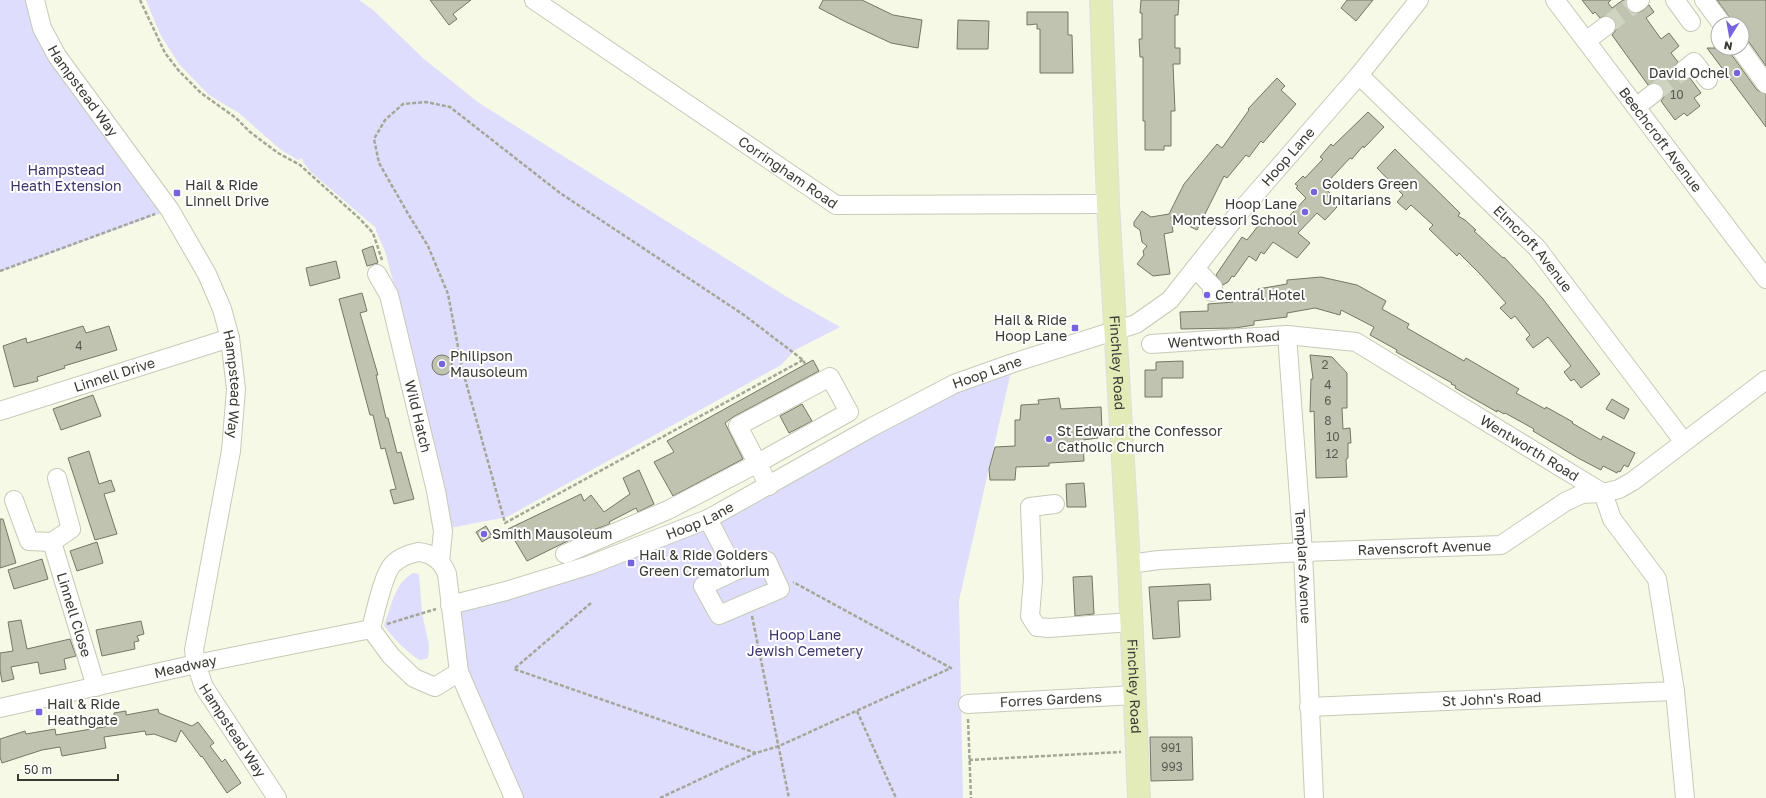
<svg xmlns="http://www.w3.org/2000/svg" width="1766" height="798" viewBox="0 0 1766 798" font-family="'Golos Text',sans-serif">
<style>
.green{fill:#deddfd}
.building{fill:#bfc3b0;stroke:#747766}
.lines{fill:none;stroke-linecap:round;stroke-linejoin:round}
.minor-tunnel{stroke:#cfd3c1;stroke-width:18;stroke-dasharray:18 9;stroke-linecap:butt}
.minor-casing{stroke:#c6cab7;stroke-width:20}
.major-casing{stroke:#dfdfde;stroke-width:24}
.path{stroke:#a4a798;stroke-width:2.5;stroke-dasharray:4 2;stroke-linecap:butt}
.minor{stroke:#fff;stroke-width:18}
.major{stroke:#e3ebb8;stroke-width:22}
.poi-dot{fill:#7763de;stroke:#fff;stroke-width:1.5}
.labels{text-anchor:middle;stroke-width:4;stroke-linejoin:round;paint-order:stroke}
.number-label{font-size:12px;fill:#5a5c52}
.poi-label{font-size:14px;fill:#393a32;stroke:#fff;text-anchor:start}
.street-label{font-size:14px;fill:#393a32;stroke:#fff}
.park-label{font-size:14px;fill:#3a326a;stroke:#fff}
</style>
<rect width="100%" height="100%" fill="#f5f9e5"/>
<g class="green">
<polygon points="0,0 36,0 57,56 170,210 0,272"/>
<polygon points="146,0 359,0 373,10 424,59 479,103 787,297 840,327 795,350 781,365 507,517 450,528 401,311 385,251 376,231 376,228 311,172 303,162 302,158 298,160 281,150 239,113 209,95 179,64 160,34"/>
<polygon points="1013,363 959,600 963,798 518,798 459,672 450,605 708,519"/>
<path d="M 413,573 L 419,574 L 422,613 L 429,645 L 428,658 C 427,658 422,660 421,660 C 413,659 387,632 384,625 C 392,606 394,584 413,573 Z"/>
</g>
<g class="building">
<polygon points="430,0 471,0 453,14 457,19 449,25"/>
<polygon points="823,0 862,0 893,15 922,20 918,48 891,43 846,22 819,8"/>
<polygon points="1141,0 1179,0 1178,15 1175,15 1175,48 1180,48 1180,64 1173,64 1175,111 1171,111 1171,146 1164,146 1164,150 1145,150 1145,121 1143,121 1143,57 1140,57 1139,39 1142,39 1142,13 1140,13"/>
<polygon points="1347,0 1373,0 1356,21 1341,8"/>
<polygon points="1582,0 1611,0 1608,3 1612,8 1623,0 1626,0 1626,5 1628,10 1637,13 1642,11 1649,5 1654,12 1646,18 1661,39 1669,33 1679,46 1671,53 1678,62 1674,67 1676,76 1681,80 1690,78 1701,93 1694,98 1700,106 1687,116 1684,113 1675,120 1661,101 1664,97 1662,87 1658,83 1648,85 1612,35 1616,30 1616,24 1614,19 1605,16 1600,18 1595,12 1593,14"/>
<polygon points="1717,0 1766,0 1766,66 1749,42 1742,38 1742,24 1732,24 1730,18"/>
<polygon points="1027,12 1068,12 1068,35 1072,35 1073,73 1040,73 1040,29 1037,29 1037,24 1027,25"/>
<polygon points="958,20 989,21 988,49 957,49"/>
<polygon points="1707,48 1730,48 1731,54 1757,90 1766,94 1766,127"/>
<polygon points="1277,78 1285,86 1281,90 1296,104 1263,143 1261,141 1249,157 1246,155 1227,178 1224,176 1197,230 1171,217 1173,232 1164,234 1170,274 1153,276 1137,264 1144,255 1143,251 1147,246 1142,242 1140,230 1134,226 1134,222 1142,211 1151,217 1169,214 1184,184 1217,144 1222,148 1249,110 1248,109"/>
<polygon points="1368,112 1384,127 1364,148 1363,146 1352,159 1350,158 1323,187 1330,193 1327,196 1337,207 1325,220 1317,213 1298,233 1310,243 1297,258 1273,242 1264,254 1261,252 1256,261 1249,256 1234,277 1232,276 1228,282 1223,285 1216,275 1242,237 1247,240 1262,221 1269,226 1274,219 1282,224 1306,198 1296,188 1298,186 1295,184 1303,176 1305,178 1323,159 1320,157 1331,144 1333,146"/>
<polygon points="1395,149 1460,213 1458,216 1465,220 1476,230 1474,231 1503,258 1504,257 1543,299 1600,374 1581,388 1574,379 1571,381 1564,372 1571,366 1548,337 1533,348 1526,339 1530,335 1515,316 1511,319 1500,308 1506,303 1480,274 1459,253 1457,256 1429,229 1433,225 1411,205 1406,210 1397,202 1403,195 1377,168"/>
<polygon points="373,246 378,263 367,266 362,250"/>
<polygon points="336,261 340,278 310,286 306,268"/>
<polygon points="1321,277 1357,285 1386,301 1382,309 1409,324 1407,328 1464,361 1466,358 1519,389 1516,393 1545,409 1546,407 1573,422 1572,423 1601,440 1603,436 1635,453 1628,467 1624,465 1620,472 1618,471 1617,473 1603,466 1601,470 1578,458 1533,431 1534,429 1505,413 1504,414 1497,410 1497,412 1455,388 1456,386 1451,384 1452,383 1396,352 1397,350 1370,335 1374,327 1341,310 1340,315 1315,308 1287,313 1287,317 1254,321 1254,325 1235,328 1181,329 1180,312 1208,311 1208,304 1233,302 1232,301 1259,297 1258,289 1287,284 1287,280"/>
<polygon points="362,293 367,311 360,313 378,375 376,375 386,418 388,418 397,453 401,452 414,499 394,504 390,490 396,489 385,448 381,449 373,415 370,415 339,299"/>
<polygon points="83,326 86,333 109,326 117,350 64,366 65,368 37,377 38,381 14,387 3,346 26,338 27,343"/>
<circle cx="442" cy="365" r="10"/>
<polygon points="1310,355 1332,357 1347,373 1347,408 1342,408 1343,429 1350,428 1351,443 1348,443 1348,458 1346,459 1347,477 1316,478 1314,411 1310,412 1311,379 1313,379"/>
<polygon points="813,360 819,371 733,417 725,423 743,459 673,496 654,462 674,452 667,441"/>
<polygon points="1183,361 1183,378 1162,378 1162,397 1145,397 1145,370 1156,370 1156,362"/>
<polygon points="93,395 101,416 61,430 53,409"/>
<polygon points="1059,398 1061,409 1101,407 1102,430 1098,431 1098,438 1083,440 1084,461 1049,463 1049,466 1016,467 1015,480 990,480 989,469 995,447 1015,446 1015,420 1020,420 1021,405 1039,404 1038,400"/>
<polygon points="1612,399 1629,409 1624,419 1606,409"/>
<polygon points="802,404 812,421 789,433 780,416"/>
<polygon points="89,451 99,484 111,480 115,491 104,494 117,534 95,540 68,458"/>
<polygon points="639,470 654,504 638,512 636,508 609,522 610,524 593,530 592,529 527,561 508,529 581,494 584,501 591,495 604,512 630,494 623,478"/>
<polygon points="1084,483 1086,507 1067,507 1066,484"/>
<polygon points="0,519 3,519 16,563 0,568"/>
<polygon points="486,526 492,536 482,542 476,532"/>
<polygon points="97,542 103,563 77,571 70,551"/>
<polygon points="42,559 48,579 14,589 8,570"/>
<polygon points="1092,576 1094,614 1075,616 1073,577"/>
<polygon points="1210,584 1211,600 1178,601 1180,637 1153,639 1149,587"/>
<polygon points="21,620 27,649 70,639 76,656 64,659 66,669 40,674 38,662 11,667 14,679 2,682 0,670 0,653 13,651 8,622"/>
<polygon points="141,621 144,634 137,636 139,641 134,642 135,649 102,656 96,630"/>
<polygon points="158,709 159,713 192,726 198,722 214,743 210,746 222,762 225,759 241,783 227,793 202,756 201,757 181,730 176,742 154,734 146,735 145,731 104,737 106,748 62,756 60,747 42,750 2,763 0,757 0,739 25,731 26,734 55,729 56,735 109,726 108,717 114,716 114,713 126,711 126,715"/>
<polygon points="1150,737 1192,737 1193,780 1151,781"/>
</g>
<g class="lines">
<g class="minor-tunnel">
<polyline points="1606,26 1636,3"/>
<polyline points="1654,93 1684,70"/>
</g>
<defs>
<g id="minor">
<path id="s1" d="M 35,0 L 42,28 L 57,56 L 170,210 L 207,274 L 222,309 L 230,338 L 236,389 L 231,451 L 194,650 L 196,664 L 204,687 L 277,798"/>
<path id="s2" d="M 534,0 L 836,205 L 1108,204"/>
<path id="s3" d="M 1555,0 L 1766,279"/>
<polyline points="1675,0 1691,22"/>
<polyline points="1704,0 1722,24"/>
<polyline points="1636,3 1640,0"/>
<polyline points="1586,41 1606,26"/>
<polyline points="1740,48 1766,84"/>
<polyline points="1684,70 1694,62 1708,80"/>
<path id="s4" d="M 1359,75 L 1537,248 L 1684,442"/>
<polyline points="1636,107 1654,93"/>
<polyline points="1195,268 1213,287 1212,292"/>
<path id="s5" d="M 377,274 L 389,295 L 436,491 L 443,531 L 440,561"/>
<path id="s6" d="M 1287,335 L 1303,552 L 1314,798"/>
<path id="s7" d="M 1151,344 L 1287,335 L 1356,342 L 1603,493 L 1612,519 L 1657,579 L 1675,691 L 1685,798"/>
<path id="s8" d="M 0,411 L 230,338"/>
<polyline points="14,500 29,541 52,542 71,529 57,478"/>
<polyline points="1055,504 1030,507 1033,579 1030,616 1037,627 1049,628 1131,622"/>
<polyline points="708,519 735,571 703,586 719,615 780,589 767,561 735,571"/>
<path id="s9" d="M 52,542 L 96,687"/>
<path d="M 418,552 C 432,553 442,561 447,574 L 459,672 L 435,687 L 414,678 L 391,656 L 371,629 C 375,614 383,574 393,564 C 400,557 409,554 418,552 Z"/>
<polyline points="565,554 668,510 758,463 849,412 830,377 738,426 769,486"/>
<path id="s10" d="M 1129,564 L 1159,560 L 1303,552 L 1501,545 L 1565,502 L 1582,494 L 1603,493 L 1619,489 L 1633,481 L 1766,380"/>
<path id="s11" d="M 450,605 L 506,591 L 590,565 L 708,519 L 872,427 L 954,384 L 1013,363 L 1136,324 L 1170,300 L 1238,214 L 1359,75 L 1419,0"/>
<polyline points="459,672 514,798"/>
<path id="s12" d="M 968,704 L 1135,695"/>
<path id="s13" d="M 1309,707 L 1675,691"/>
<path id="s14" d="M 0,708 L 196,664 L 371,629"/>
</g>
<g id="major">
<path id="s15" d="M 1101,0 L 1108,204 L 1129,564 L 1139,798"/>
</g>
</defs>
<use href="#minor" class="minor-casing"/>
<use href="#major" class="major-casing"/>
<g class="path">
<polyline points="140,0 165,53 179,71 201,93 236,118 250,132 278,153 300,165 360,219 373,233 382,260"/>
<polyline points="0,271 155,214"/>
<polyline points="803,360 505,523 462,368 448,294 428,246 407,212 379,163 374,139 385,120 403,104 426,102 450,107 560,193 744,315 803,360 805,364"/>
<polyline points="591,603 514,669 756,753"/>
<polyline points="752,616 789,798"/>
<polyline points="387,624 436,609"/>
<polyline points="857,711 896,798"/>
<polyline points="968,719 971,798"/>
<polyline points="969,760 1121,752"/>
<polyline points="660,798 756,753 779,746 951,668 793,582"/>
</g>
<use href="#minor" class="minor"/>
<use href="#major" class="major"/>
</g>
<g class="poi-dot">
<circle cx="1737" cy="73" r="4"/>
<circle cx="1314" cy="192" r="4"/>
<rect x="173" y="189" width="8" height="8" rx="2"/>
<circle cx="1305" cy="212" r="4"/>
<circle cx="1207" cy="295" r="4"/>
<rect x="1071" y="324" width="8" height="8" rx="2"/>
<circle cx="442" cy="364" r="4"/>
<circle cx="1049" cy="439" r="4"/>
<circle cx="484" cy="534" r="4"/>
<rect x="627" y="559" width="8" height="8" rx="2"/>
<rect x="35" y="708" width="8" height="8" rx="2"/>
</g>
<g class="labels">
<g class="number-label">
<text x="1677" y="99">10</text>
<text x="79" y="350">4</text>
<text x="1325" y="369">2</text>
<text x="1328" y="389">4</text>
<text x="1328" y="405">6</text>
<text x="1328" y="425">8</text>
<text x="1333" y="441">10</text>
<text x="1332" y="458">12</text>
<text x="1171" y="752">991</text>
<text x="1172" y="771">993</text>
</g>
<g class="poi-label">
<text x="1729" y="78" text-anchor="end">David Ochel</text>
<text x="1322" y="189">Golders Green<tspan x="1322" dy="16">Unitarians</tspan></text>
<text x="185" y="190">Hail &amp; Ride<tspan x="185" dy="16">Linnell Drive</tspan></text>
<text x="1297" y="209" text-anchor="end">Hoop Lane<tspan x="1297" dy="16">Montessori School</tspan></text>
<text x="1215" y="300">Central Hotel</text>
<text x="1067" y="325" text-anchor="end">Hail &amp; Ride<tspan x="1067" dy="16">Hoop Lane</tspan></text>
<text x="450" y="361">Philipson<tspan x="450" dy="16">Mausoleum</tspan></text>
<text x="1057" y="436">St Edward the Confessor<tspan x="1057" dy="16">Catholic Church</tspan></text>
<text x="492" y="539">Smith Mausoleum</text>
<text x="639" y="560">Hail &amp; Ride Golders<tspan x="639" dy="16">Green Crematorium</tspan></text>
<text x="47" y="709">Hail &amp; Ride<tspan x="47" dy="16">Heathgate</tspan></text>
</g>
<g class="street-label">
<text dy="5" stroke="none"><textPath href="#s1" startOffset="104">Hampstead Way</textPath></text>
<text dy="5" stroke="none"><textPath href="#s3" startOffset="175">Beechcroft Avenue</textPath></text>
<text dy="5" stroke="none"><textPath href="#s11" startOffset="972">Hoop Lane</textPath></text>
<text dy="5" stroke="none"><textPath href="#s2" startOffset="307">Corringham Road</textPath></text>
<text dy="5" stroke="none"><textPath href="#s4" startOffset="246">Elmcroft Avenue</textPath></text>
<text dy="5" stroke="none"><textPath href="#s7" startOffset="73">Wentworth Road</textPath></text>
<text dy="5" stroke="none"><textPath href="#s15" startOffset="363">Finchley Road</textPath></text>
<text dy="5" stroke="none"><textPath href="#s11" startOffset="588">Hoop Lane</textPath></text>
<text dy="5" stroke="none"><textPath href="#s8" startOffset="120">Linnell Drive</textPath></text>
<text dy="5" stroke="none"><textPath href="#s1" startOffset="440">Hampstead Way</textPath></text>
<text dy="5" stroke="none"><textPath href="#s5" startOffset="149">Wild Hatch</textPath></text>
<text dy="5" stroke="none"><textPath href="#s7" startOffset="409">Wentworth Road</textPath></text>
<text dy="5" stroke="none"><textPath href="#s11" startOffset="264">Hoop Lane</textPath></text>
<text dy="5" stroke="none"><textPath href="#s10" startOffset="296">Ravenscroft Avenue</textPath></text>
<text dy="5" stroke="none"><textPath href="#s6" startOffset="232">Templars Avenue</textPath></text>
<text dy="5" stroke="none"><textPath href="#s9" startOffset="76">Linnell Close</textPath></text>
<text dy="5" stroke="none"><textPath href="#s14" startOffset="190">Meadway</textPath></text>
<text dy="5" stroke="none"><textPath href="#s15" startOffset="687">Finchley Road</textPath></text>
<text dy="5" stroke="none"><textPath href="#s12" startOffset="83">Forres Gardens</textPath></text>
<text dy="5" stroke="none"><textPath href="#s13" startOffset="183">St John's Road</textPath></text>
<text dy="5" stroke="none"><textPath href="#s1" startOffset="800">Hampstead Way</textPath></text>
</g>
<g class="park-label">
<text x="66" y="175">Hampstead<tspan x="66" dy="16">Heath Extension</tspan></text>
<text x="805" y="640">Hoop Lane<tspan x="805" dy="16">Jewish Cemetery</tspan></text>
</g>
</g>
<g transform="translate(1730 36) rotate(191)"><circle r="19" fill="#ffffff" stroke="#b0b0ad"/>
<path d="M0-3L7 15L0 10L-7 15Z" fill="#7763de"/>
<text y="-6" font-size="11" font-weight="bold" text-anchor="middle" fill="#393a32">N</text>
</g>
<path d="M18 774v6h100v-6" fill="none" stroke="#393a32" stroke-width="2"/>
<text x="24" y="774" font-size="12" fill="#393a32" stroke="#ffffff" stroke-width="3" paint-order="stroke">50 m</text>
</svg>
